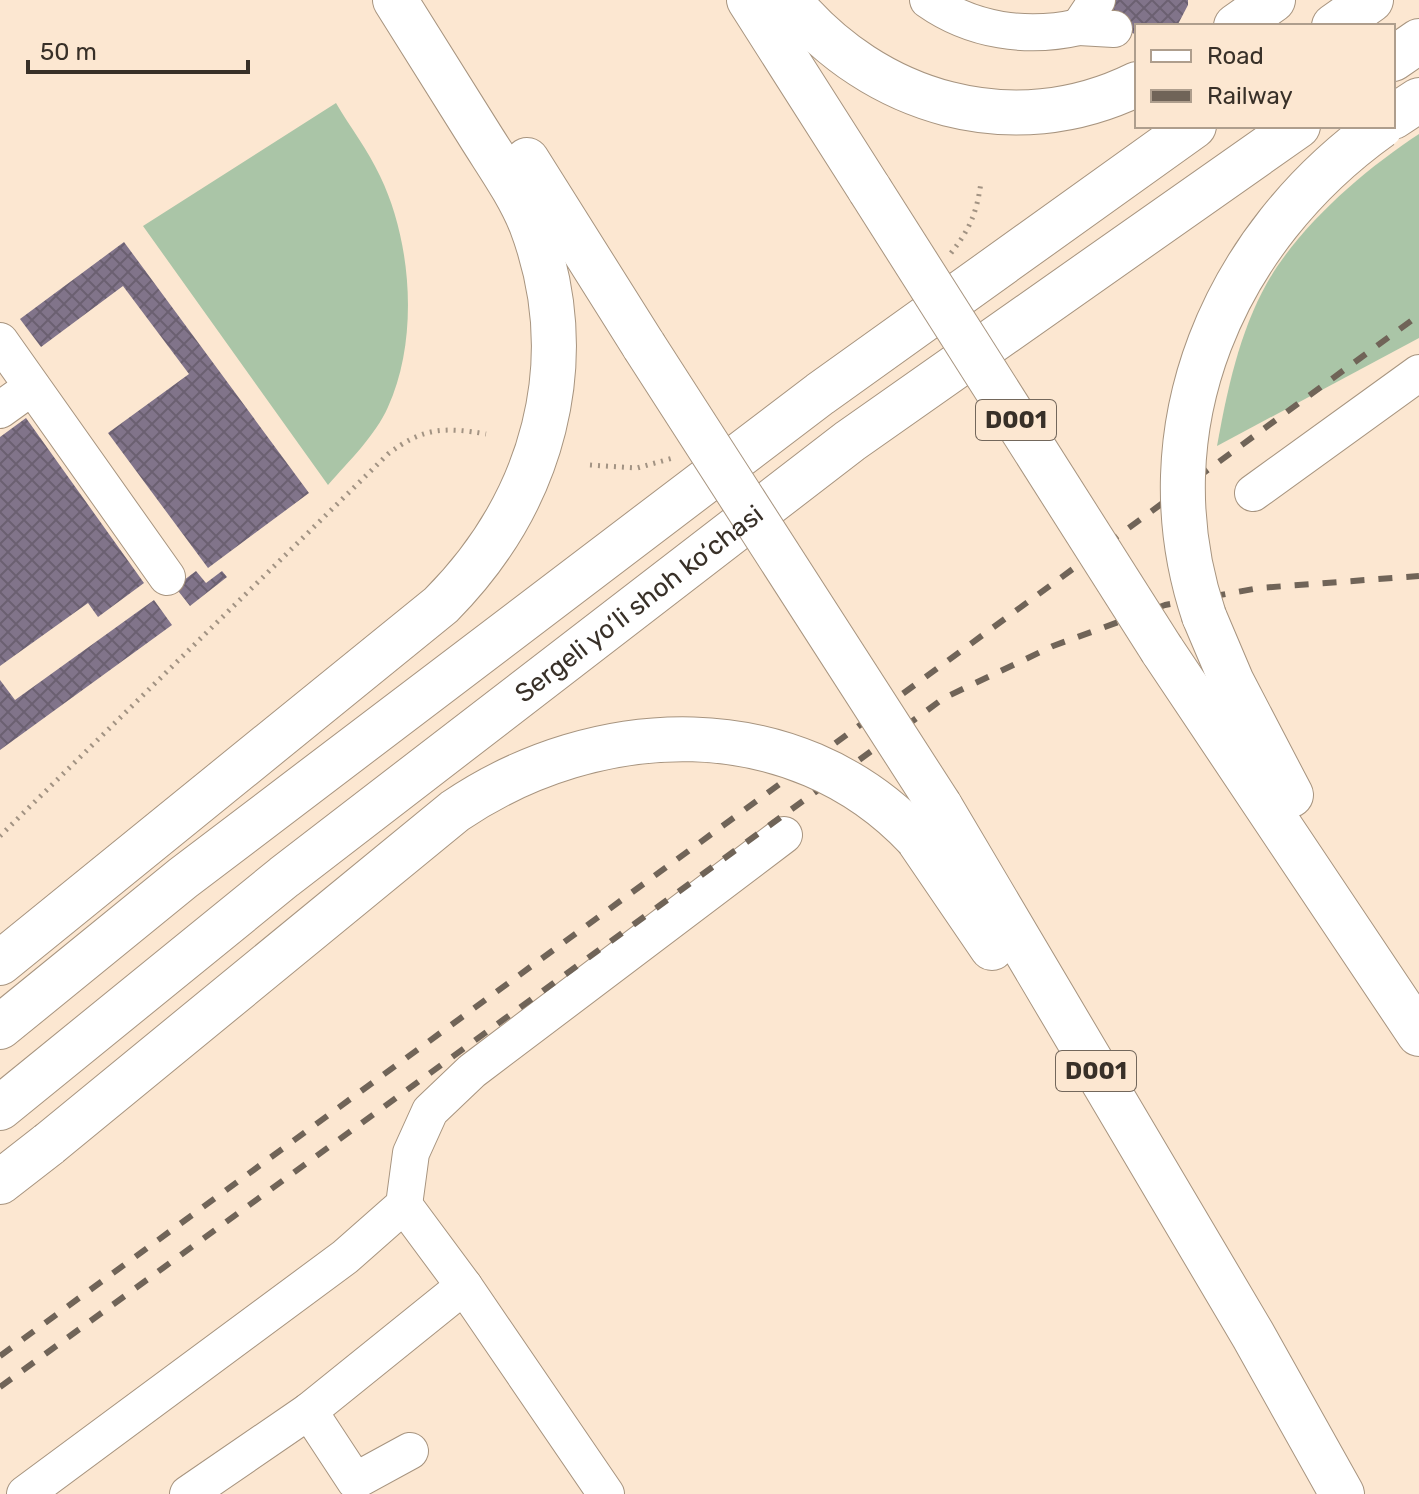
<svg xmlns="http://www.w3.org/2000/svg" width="1419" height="1494" viewBox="0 0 1419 1494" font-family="Rubik,sans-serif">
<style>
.grass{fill:#aac5a7}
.building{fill:url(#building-cross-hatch)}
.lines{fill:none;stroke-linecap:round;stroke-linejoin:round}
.minor-casing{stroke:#a7947f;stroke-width:38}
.major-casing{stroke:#a7947f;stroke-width:46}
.highway-casing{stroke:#a7947f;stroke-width:46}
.path{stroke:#a29383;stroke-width:5;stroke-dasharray:2 6;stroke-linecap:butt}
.minor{stroke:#fff;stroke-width:36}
.major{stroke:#fff;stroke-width:44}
.highway{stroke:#fff;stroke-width:44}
.rail{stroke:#706458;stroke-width:6;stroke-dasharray:14 14;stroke-linecap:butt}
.highway-bridge-casing{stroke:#a7947f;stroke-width:46;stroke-linecap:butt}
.highway-bridge{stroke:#fff;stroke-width:44}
.labels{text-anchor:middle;stroke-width:8;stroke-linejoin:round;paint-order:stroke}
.shield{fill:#fce7d1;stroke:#73675b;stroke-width:2}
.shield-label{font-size:24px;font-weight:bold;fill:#383028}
.street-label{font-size:26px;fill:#383028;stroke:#fce7d1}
</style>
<defs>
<pattern id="building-cross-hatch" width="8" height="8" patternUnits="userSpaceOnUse" patternTransform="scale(2)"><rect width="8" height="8" fill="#81748a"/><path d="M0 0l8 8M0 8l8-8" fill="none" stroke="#6b6071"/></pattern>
</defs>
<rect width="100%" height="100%" fill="#fce7d1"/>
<g class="grass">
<path d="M 336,103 C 350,127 368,150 380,176 C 412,242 419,339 388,407 C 375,436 349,461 328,485 L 143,226 Z"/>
<path d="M 1419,134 L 1419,338 L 1217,446 C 1227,391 1239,333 1267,283 C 1300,225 1364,170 1419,134 Z"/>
</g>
<g class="building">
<polygon points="1112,0 1188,0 1188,5 1177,26 1137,26 1137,35 1128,31 1119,21 1113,9"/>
<polygon points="124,242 309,493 208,568 108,433 189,374 123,286 41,347 20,319"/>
<polygon points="26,418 144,583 98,617 88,603 0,666 0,437"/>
<polygon points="196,571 206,583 222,571 227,577 190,606 175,587"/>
<polygon points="154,600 172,625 0,750 0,680 15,700"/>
</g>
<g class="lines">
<defs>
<g id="minor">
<path d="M 928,0 C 972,31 1027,39 1079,27"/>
<polyline points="1097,0 1079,27 1114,29"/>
<polyline points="0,341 167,577"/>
<polyline points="0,410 32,387"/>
<polyline points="1253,493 1419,373"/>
<polyline points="404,1205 464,1286 606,1494"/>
<polyline points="309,1411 355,1481 410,1451"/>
<polyline points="25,1494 345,1257 404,1205 411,1153 430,1111 472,1071 784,835"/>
<polyline points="188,1494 309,1411 464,1286"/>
</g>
<g id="major">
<polyline points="1334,26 1371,0"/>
<polyline points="1393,59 1419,41"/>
<polyline points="0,1027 183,878 820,394 1194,126"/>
<path id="s1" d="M 0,1108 L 284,877 L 850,441 L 1298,126"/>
</g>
<g id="highway">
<polyline points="749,0 870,190"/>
<path d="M 789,0 C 874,104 1013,145 1137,84"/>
<polyline points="1236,26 1273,0"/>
<polyline points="1393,117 1419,100"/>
<polyline points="527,160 644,346"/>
<polyline points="1204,616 1232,682 1291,795"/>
<polyline points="1162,650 1419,1034"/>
<polyline points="940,806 1253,1335 1342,1494"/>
<polyline points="917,838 992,948"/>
<path d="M 0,963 L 441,605 C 543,502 583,362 531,224 C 518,192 497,163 479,134 C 451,90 423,45 395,0"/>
<polyline points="0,1182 49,1144"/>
</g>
</defs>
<use href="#minor" class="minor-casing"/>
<use href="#major" class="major-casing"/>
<use href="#highway" class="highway-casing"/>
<g class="path">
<path d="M 951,253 C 970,229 977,212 981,182"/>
<polyline points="590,465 637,468 673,458"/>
<path d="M 0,836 L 388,454 C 423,427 445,427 486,434"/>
</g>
<use href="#minor" class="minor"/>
<use href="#major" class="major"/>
<use href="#highway" class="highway"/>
<g class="rail">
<polyline points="0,1356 1419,315"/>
<polyline points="0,1387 944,698 1053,646 1165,605 1259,588 1419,576"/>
</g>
<defs>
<g id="highway-bridge">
<polyline points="870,190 1162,650"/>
<polyline points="644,346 940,806"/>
<path d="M 1204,616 C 1141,428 1224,238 1381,126"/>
<path d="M 49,1144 L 455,811 C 597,715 794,707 917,838"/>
</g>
</defs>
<use href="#highway-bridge" class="highway-bridge-casing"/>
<use href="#highway-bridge" class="highway-bridge"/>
</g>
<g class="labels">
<g class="shield">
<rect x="976" y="400" width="80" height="40" rx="6"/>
<rect x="1056" y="1051" width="80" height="40" rx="6"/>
</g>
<g class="shield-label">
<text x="1016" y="428">D001</text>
<text x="1096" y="1079">D001</text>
</g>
<g class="street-label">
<text dy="9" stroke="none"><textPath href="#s1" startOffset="814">Sergeli yo‘li shoh ko‘chasi</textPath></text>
</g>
</g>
<rect x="1135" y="24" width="260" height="104" fill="#fce7d1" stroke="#ae9e8d" stroke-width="2"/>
<rect x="1151" y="50" width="40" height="12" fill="#ffffff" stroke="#ae9e8d" stroke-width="2"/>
<text x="1207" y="64" font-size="24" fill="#383028">Road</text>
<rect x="1151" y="90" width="40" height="12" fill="#706458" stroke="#ae9e8d" stroke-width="2"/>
<text x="1207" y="104" font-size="24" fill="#383028">Railway</text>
<path d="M28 60v12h220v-12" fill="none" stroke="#383028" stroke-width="4"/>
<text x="40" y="60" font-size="24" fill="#383028" stroke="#fce7d1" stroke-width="6" paint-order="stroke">50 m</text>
</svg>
